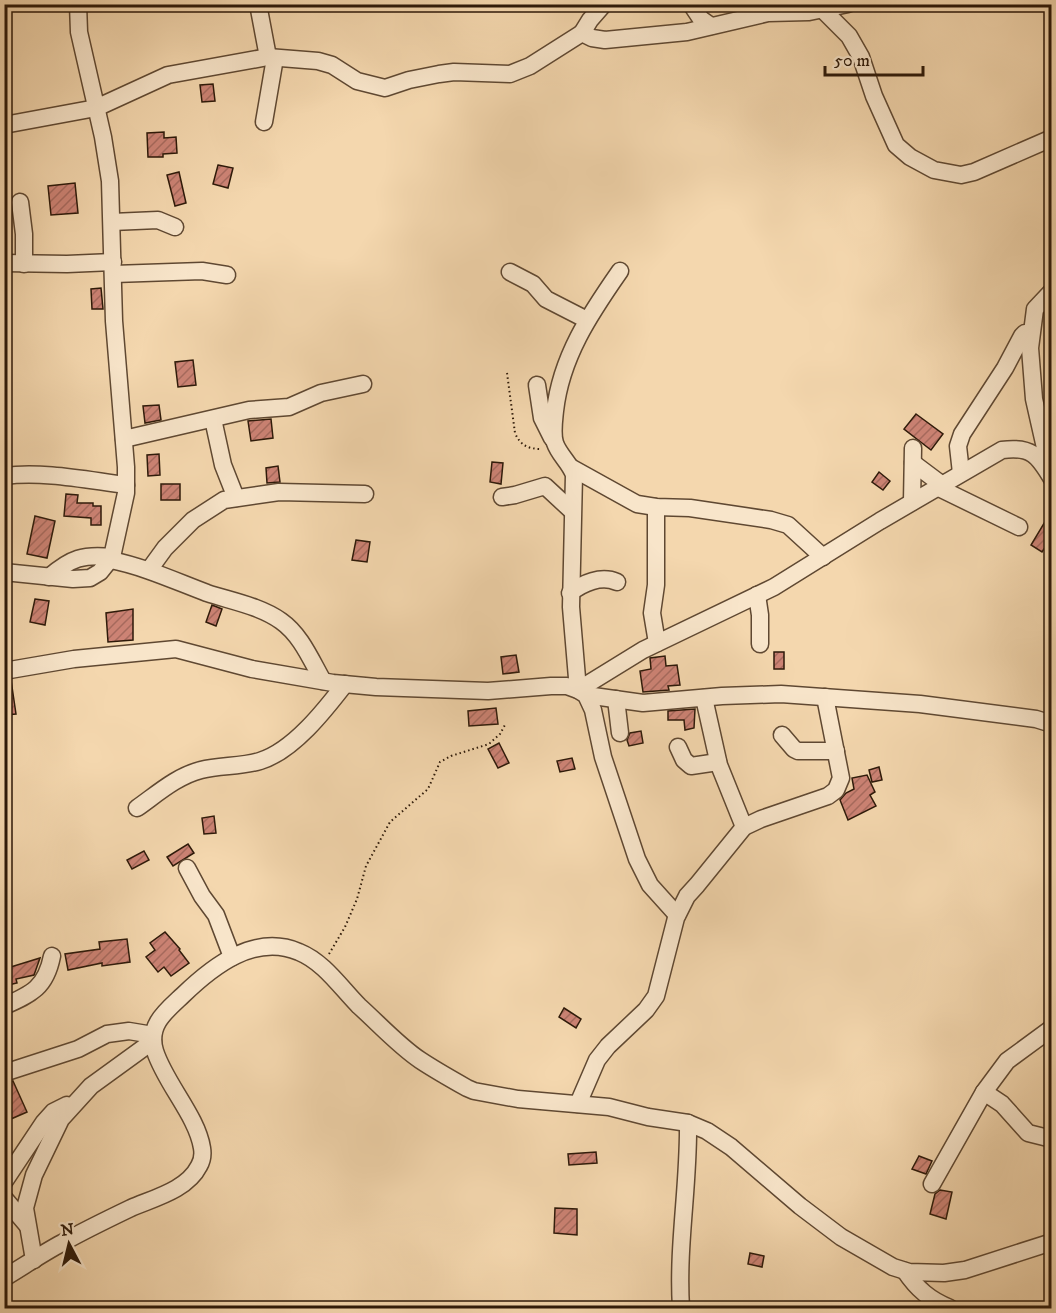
<svg xmlns="http://www.w3.org/2000/svg" width="1056" height="1313" viewBox="0 0 1056 1313" font-family="'IM FELL DW Pica',serif">
<style>
.building{fill:url(#building-hatch);stroke:#2d1909;stroke-width:1.5}
.lines{fill:none;stroke-linecap:round;stroke-linejoin:round}
.minor-casing{stroke:#5f4832;stroke-width:19}
.path{stroke:#2d1909;stroke-width:2;stroke-dasharray:1.5 3;stroke-linecap:butt}
.minor{stroke:#f8e5ca;stroke-width:16}
</style>
<defs>
<pattern id="building-hatch" width="6" height="6" patternUnits="userSpaceOnUse" patternTransform="scale(1.5)"><rect width="6" height="6" fill="#cd8375"/><path d="M-1 1l2-2M0 6l6-6M5 7l2-2" fill="none" stroke="#a76a5e"/></pattern>
</defs>
<rect width="100%" height="100%" fill="#f4d7ae"/>
<filter id="stains"><feTurbulence type="fractalNoise" baseFrequency=".00333" numOctaves="4"/><feColorMatrix values="0 0 0 0 .2 0 0 0 0 .09 0 0 0 0 .02 0 0 0 .5 -.17"/></filter>
<radialGradient id="worn" r=".72"><stop offset=".6" stop-color="#630" stop-opacity="0"/><stop offset="1" stop-color="#630" stop-opacity=".3"/></radialGradient>
<g class="building">
<polygon points="213,84 215,101 202,102 200,85"/>
<polygon points="164,132 164,138 176,137 177,153 163,154 163,157 148,157 147,133"/>
<polygon points="218,165 233,168 228,188 213,184"/>
<polygon points="179,172 186,203 175,206 167,175"/>
<polygon points="75,183 78,213 51,215 48,186"/>
<polygon points="101,288 103,309 92,309 91,289"/>
<polygon points="193,360 196,385 178,387 175,362"/>
<polygon points="159,405 161,420 145,423 143,406"/>
<polygon points="916,414 943,434 931,450 904,429"/>
<polygon points="271,419 273,438 251,441 248,421"/>
<polygon points="159,454 160,475 148,476 147,455"/>
<polygon points="492,462 503,463 501,484 490,482"/>
<polygon points="278,466 280,482 267,483 266,468"/>
<polygon points="879,472 890,481 883,490 872,482"/>
<rect x="161" y="484" width="19" height="16"/>
<polygon points="66,494 78,495 77,503 93,503 93,506 101,506 101,525 91,525 91,518 64,516"/>
<polygon points="1052,510 1052,537 1042,552 1031,545"/>
<polygon points="35,516 55,521 47,558 27,554"/>
<polygon points="356,540 370,542 367,562 352,560"/>
<polygon points="35,599 49,601 45,625 30,622"/>
<polygon points="212,605 222,609 216,626 206,622"/>
<polygon points="133,609 133,640 108,642 106,613"/>
<rect x="774" y="652" width="10" height="17"/>
<polygon points="516,655 519,672 503,674 501,657"/>
<polygon points="665,656 666,666 677,665 680,685 668,686 669,690 643,692 640,671 651,669 650,658"/>
<polygon points="11,680 16,714 4,715 4,681"/>
<polygon points="496,708 498,724 469,726 468,711"/>
<polygon points="695,709 694,728 685,730 684,720 668,720 668,711"/>
<polygon points="641,731 643,743 629,746 627,740 630,733"/>
<polygon points="499,743 509,763 498,768 488,749"/>
<polygon points="572,758 575,769 560,772 557,761"/>
<polygon points="879,767 882,780 872,782 869,770"/>
<polygon points="867,775 875,792 870,795 876,806 848,820 840,800 846,793 854,789 852,778"/>
<polygon points="214,816 216,833 204,834 202,818"/>
<polygon points="188,844 194,853 173,866 167,857"/>
<polygon points="144,851 149,860 132,869 127,860"/>
<polygon points="165,932 180,949 179,950 189,963 171,976 164,967 158,972 146,957 155,950 150,943"/>
<polygon points="127,939 130,962 102,966 102,963 68,970 65,954 100,949 99,942"/>
<polygon points="40,958 34,975 16,979 17,983 4,986 4,969"/>
<polygon points="564,1008 581,1019 576,1028 559,1017"/>
<polygon points="13,1081 27,1112 4,1122 4,1085"/>
<polygon points="596,1152 597,1163 569,1165 568,1154"/>
<polygon points="919,1156 932,1161 926,1174 912,1169"/>
<polygon points="940,1190 952,1192 946,1219 930,1214 935,1194"/>
<polygon points="555,1208 577,1209 577,1235 554,1233"/>
<polygon points="750,1253 764,1256 762,1267 748,1264"/>
</g>
<g class="lines">
<defs>
<g id="minor">
<polyline points="258,4 268,57"/>
<polyline points="691,4 701,19 711,26"/>
<polyline points="822,9 849,36 861,57 874,96 896,145 910,157 934,170 961,175 974,172 1052,138"/>
<polyline points="582,33 590,20 604,4"/>
<polyline points="264,122 275,58"/>
<polyline points="4,125 96,108 168,75 268,57 318,61 332,65 357,81 385,88 409,80 439,74 454,72 510,74 530,66 582,33 592,38 605,40 687,32 768,13 809,12 848,4"/>
<polyline points="20,202 24,234 24,264"/>
<polyline points="112,222 158,220 175,227"/>
<polyline points="4,263 67,264 113,262"/>
<path d="M 620,271 C 590,314 561,357 555,411 C 554,421 552,434 555,443 C 559,455 570,463 574,475 L 571,607 L 578,690 L 643,650 L 774,587 L 880,521 L 1002,450 C 1031,446 1038,455 1052,479"/>
<polyline points="510,272 533,284 546,299 587,320"/>
<polyline points="114,274 202,271 227,275"/>
<polyline points="537,385 542,418 552,438"/>
<polyline points="213,419 223,465 236,498"/>
<polyline points="124,439 249,410 289,407 321,393 363,384"/>
<polyline points="913,463 941,484"/>
<polyline points="572,468 637,504 656,507 690,508 771,520 788,525 823,557"/>
<polyline points="1050,470 1034,399 1030,348 1035,309 1052,291"/>
<polyline points="961,473 958,446 962,434 1005,368 1022,336 1025,333 1031,334"/>
<path d="M 4,476 C 44,471 86,480 126,485"/>
<polyline points="937,487 1019,527"/>
<polyline points="502,497 515,495 545,486 572,511"/>
<polyline points="912,502 913,448"/>
<polyline points="656,507 656,585 652,613 657,643"/>
<path d="M 111,560 C 145,567 175,581 207,593 C 231,601 260,606 281,621 C 301,635 311,660 323,681"/>
<polyline points="149,570 165,548 193,520 224,500 279,492 365,494"/>
<polyline points="4,572 73,579 90,578 100,572 112,557 126,493 126,467 114,321 110,181 103,137 79,32 78,4"/>
<path d="M 49,577 C 71,558 83,554 112,557"/>
<path d="M 570,593 C 583,583 601,575 617,582"/>
<polyline points="757,595 760,615 760,644"/>
<polyline points="4,671 74,659 176,649 252,669 333,683 376,687 488,691 551,686 567,686 578,690 586,695 593,710 603,757 637,859 650,885 677,915"/>
<polyline points="586,695 643,703 722,696 781,694 920,704 1036,719 1052,724"/>
<polyline points="704,698 719,765 744,827"/>
<polyline points="616,699 620,733"/>
<polyline points="782,735 794,749 798,751 836,751"/>
<polyline points="678,747 684,760 691,766 718,762"/>
<path d="M 137,808 C 157,794 177,776 201,770 C 220,765 241,767 260,761 C 293,751 325,710 345,684"/>
<polyline points="187,868 202,896 216,915 232,957"/>
<path d="M 4,1006 C 32,994 46,987 52,956"/>
<polyline points="4,1073 78,1049 107,1034 129,1031 153,1035"/>
<polyline points="984,1092 1002,1104 1028,1133 1052,1139"/>
<polyline points="578,1104 597,1060 608,1046 646,1010 656,996 676,918 687,896 697,885 744,827 761,819 828,796 836,790 841,778 825,697"/>
<polyline points="4,1182 44,1122 53,1112 67,1105"/>
<polyline points="932,1184 984,1092 1007,1061 1052,1028"/>
<polyline points="4,1198 27,1225"/>
<polyline points="34,1260 25,1208 34,1175 61,1119 91,1086 153,1041"/>
<path d="M 905,1271 C 917,1289 930,1300 950,1308"/>
<path d="M 4,1278 C 24,1266 43,1253 62,1243 C 85,1230 108,1219 131,1208 C 154,1198 187,1190 199,1166 C 202,1161 203,1154 202,1148 C 197,1116 165,1083 155,1051 C 147,1025 166,1011 183,995 C 213,966 255,933 299,952 C 324,962 341,988 359,1006 C 378,1023 399,1046 420,1060 C 435,1070 451,1079 467,1088 L 474,1091 L 518,1099 L 609,1107 L 648,1117 L 688,1123 L 707,1131 L 731,1147 L 800,1206 L 841,1237 L 893,1267 L 909,1272 L 944,1273 L 965,1270 L 1052,1242"/>
<path d="M 681,1308 C 677,1246 689,1185 688,1123"/>
</g>
</defs>
<use href="#minor" class="minor-casing"/>
<g class="path">
<path d="M 507,373 L 515,433 C 520,445 528,449 541,449"/>
<polyline points="329,954 345,927 357,899 366,866 390,822 428,789 440,762 451,756 489,744 500,734 506,723"/>
</g>
<use href="#minor" class="minor"/>
</g>
<rect width="1056" height="1313" fill="none" stroke="#f4d7ae" stroke-width="24"/>
<rect x="6" y="6" width="1044" height="1301" fill="none" stroke="#2d1909" stroke-width="3"/>
<rect x="12" y="12" width="1032" height="1289" fill="none" stroke="#2d1909" stroke-width="1.5"/>
<g transform="translate(69 1244) rotate(353)" stroke="#f8e5ca" stroke-width="4.5" paint-order="stroke">
<path d="M0-4.5L10 22L0 15L-10 22Z" fill="#2d1909"/>
<text y="-9" font-size="16" font-weight="bold" text-anchor="middle" fill="#2d1909">N</text>
</g>
<path d="M825 66v9h98v-9" fill="none" stroke="#2d1909" stroke-width="3"/>
<text x="834" y="66" font-size="18" fill="#2d1909" stroke="#f8e5ca" stroke-width="4.5" paint-order="stroke">50 m</text>
<rect width="100%" height="100%" filter="url(#stains)"/>
<rect width="100%" height="100%" fill="url(#worn)"/>
</svg>
